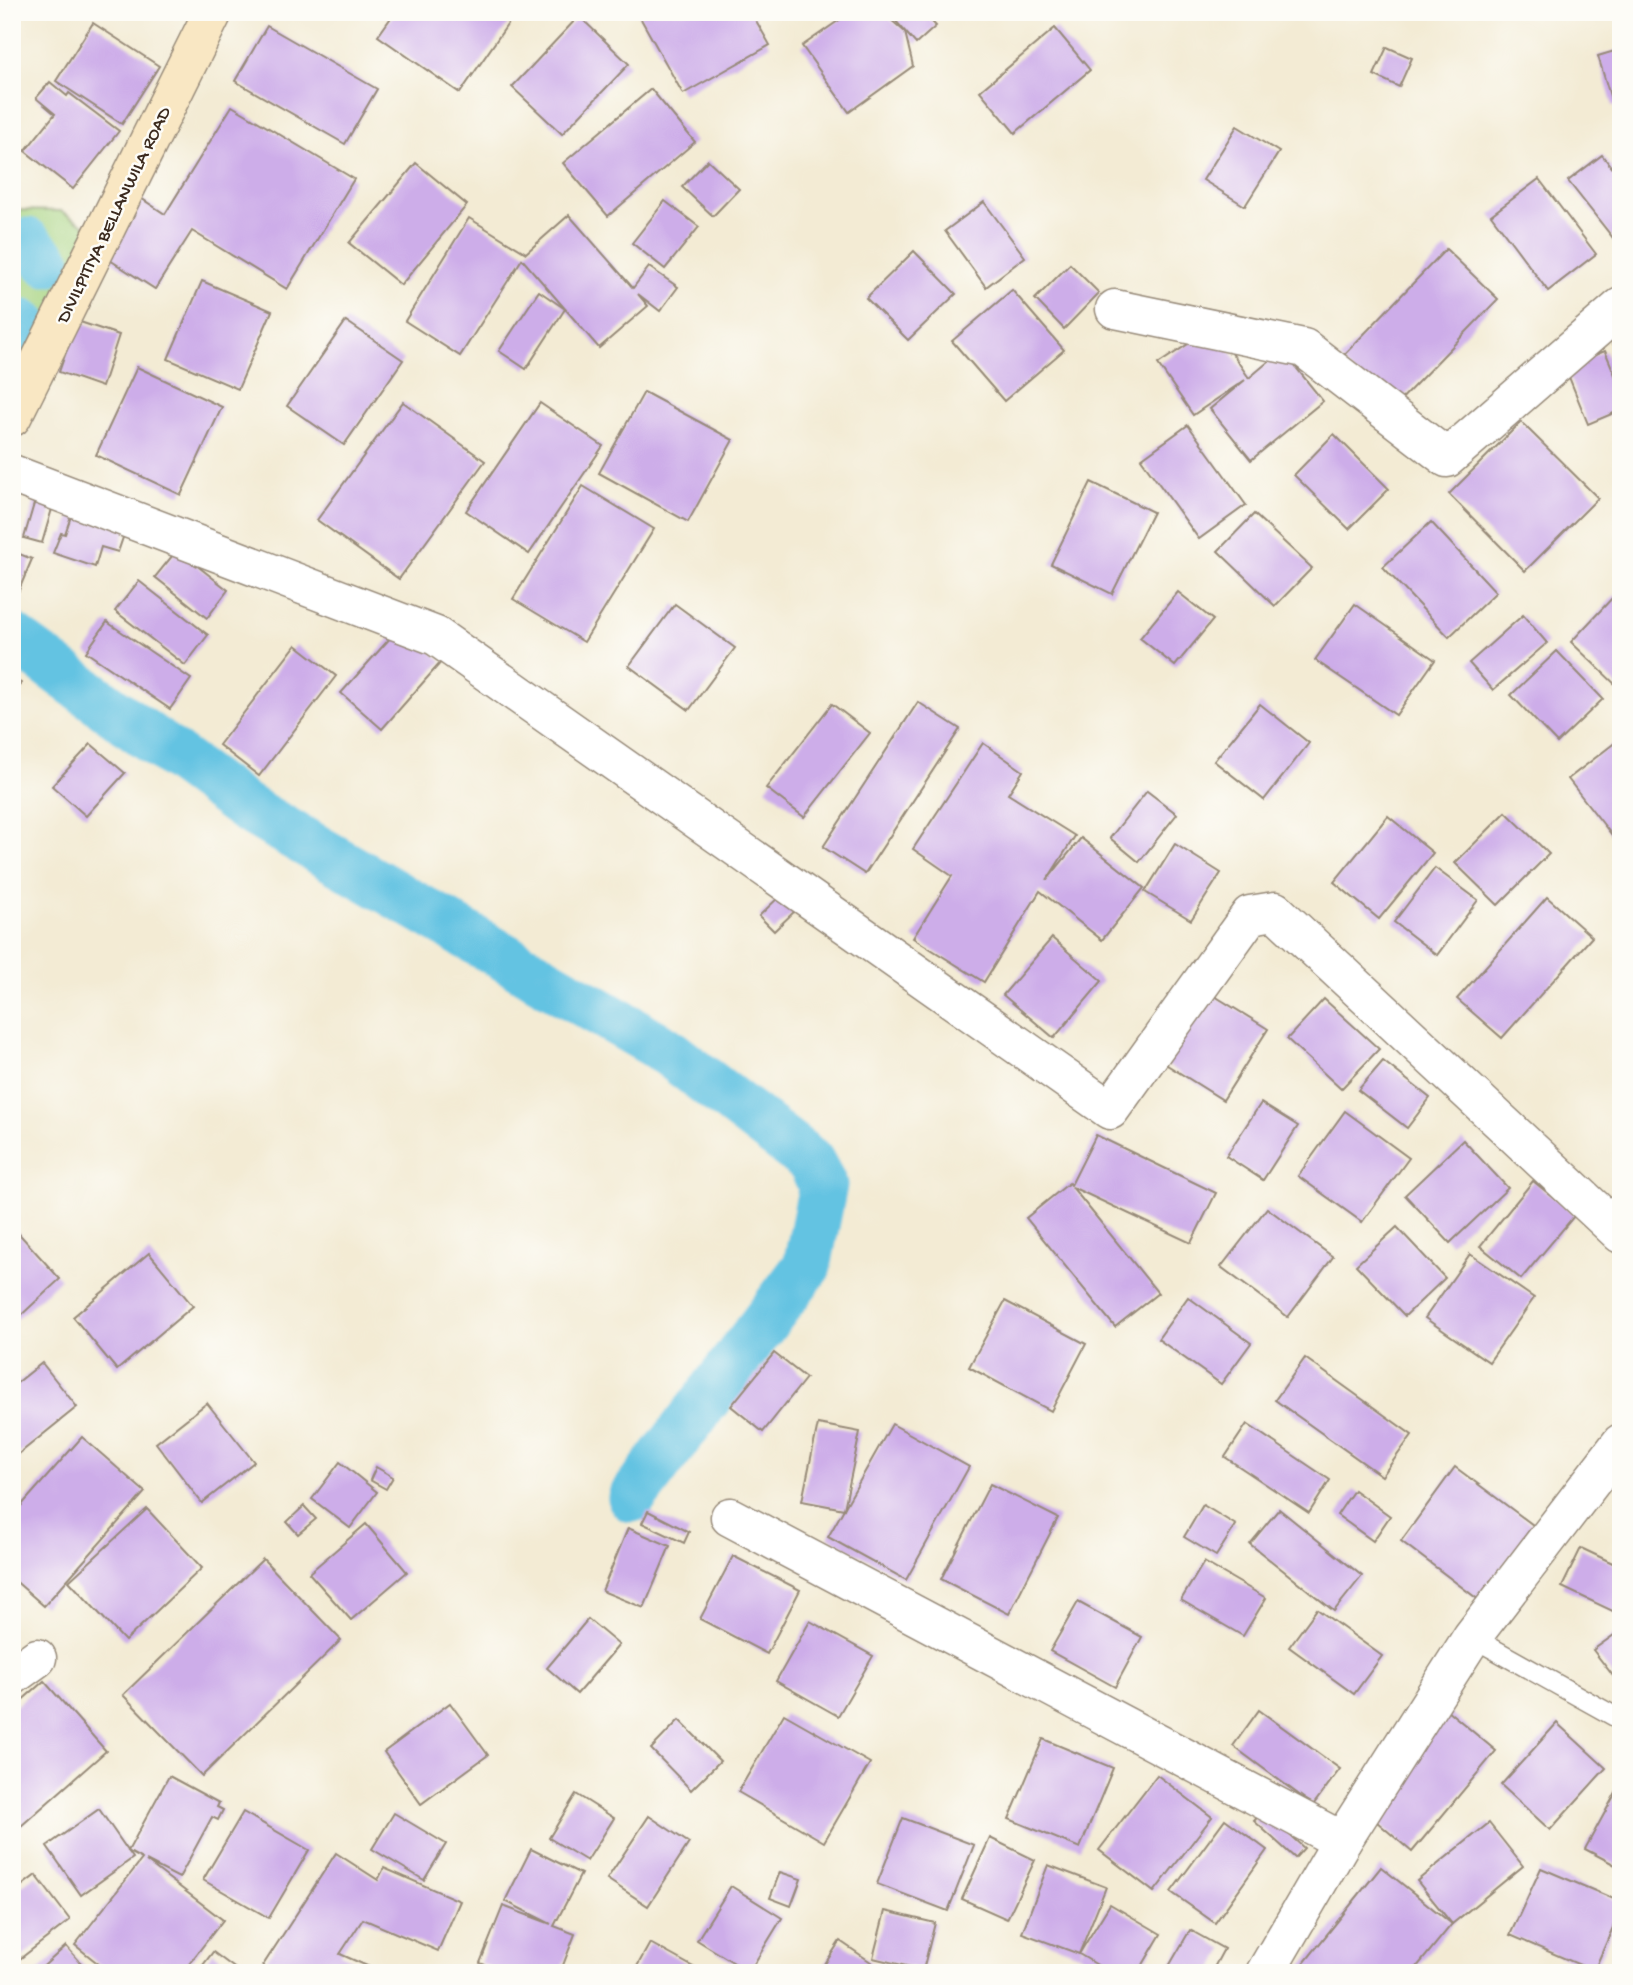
<svg xmlns="http://www.w3.org/2000/svg" width="1633" height="1985" viewBox="0 0 1633 1985" font-family="'Gochi Hand',sans-serif">
<style>
.green{fill:#a6d380;stroke:#707e4f;stroke-width:2}
.lines{fill:none;stroke-linecap:round;stroke-linejoin:round}
.canal{stroke:#64c3e2;stroke-width:49}
.building{fill:#cdade9}
.lane-casing{stroke:#978a79;stroke-width:22}
.street-casing{stroke:#978a79;stroke-width:41}
.secondary-casing{stroke:#978a79;stroke-width:41}
.lane{stroke:#fff;stroke-width:19}
.street{stroke:#fff;stroke-width:38}
.secondary{stroke:#f9e7c3;stroke-width:38}
.labels{text-anchor:middle;stroke-width:5;stroke-linejoin:round;paint-order:stroke}
.street-label{font-size:19px;fill:#3b2a1e;stroke:#fdfcf7}
</style>
<rect width="100%" height="100%" fill="#fdfcf7"/>
<filter id="ink" filterUnits="userSpaceOnUse"><feTurbulence type="fractalNoise" baseFrequency=".0143" numOctaves="2"/><feDisplacementMap in="SourceGraphic" scale="14" xChannelSelector="R" yChannelSelector="G"/><feConvolveMatrix kernelMatrix="1 2 1 2 8 2 1 2 1" color-interpolation-filters="sRGB"/></filter>
<filter id="wash" filterUnits="userSpaceOnUse"><feTurbulence type="fractalNoise" baseFrequency=".00686" numOctaves="4" result="noise"/><feDisplacementMap in="SourceGraphic" scale="28" xChannelSelector="R" yChannelSelector="G"/><feGaussianBlur stdDeviation="1.57" result="paint"/><feColorMatrix in="noise" values="0 0 0 0 0 0 0 0 0 0 0 0 0 0 0 0 0 1.4 0 .05"/><feComposite in="paint" operator="in"/></filter>
<g filter="url(#wash)">
<rect width="100%" height="100%" fill="#f3ebd4"/>
<polygon class="green" points="12,210 61,211 101,235 12,417"/>
<g class="lines">
<g class="canal">
<polyline points="12,246 27,242 47,262"/>
<polyline points="12,348 24,324"/>
<polyline points="12,637 246,808 664,1049 810,1161 823,1185 807,1266 632,1498"/>
</g>
</g>
<g id="blocks">
<g class="building">
<polygon points="395,12 516,12 460,93 378,36"/>
<polygon points="637,12 751,12 770,45 683,94"/>
<polygon points="851,12 882,12 905,32 913,66 849,112 802,46"/>
<polygon points="888,12 923,12 936,26 916,44"/>
<polygon points="579,16 629,64 562,134 512,87"/>
<polygon points="93,23 159,66 122,124 56,81"/>
<polygon points="267,26 377,89 345,144 235,81"/>
<polygon points="1055,28 1090,70 1015,133 980,91"/>
<polygon points="1387,47 1412,58 1399,87 1374,75"/>
<polygon points="1621,49 1621,104 1613,106 1598,56"/>
<polygon points="50,82 67,96 69,93 119,131 73,189 25,151 55,114 36,98"/>
<polygon points="651,89 695,142 608,216 563,163"/>
<polygon points="232,106 354,179 287,289 192,231 155,289 99,253 136,195 165,214"/>
<polygon points="1237,126 1279,152 1245,206 1203,180"/>
<polygon points="1602,155 1621,179 1621,248 1568,181"/>
<polygon points="708,160 739,189 713,216 682,187"/>
<polygon points="416,163 467,205 401,285 349,243"/>
<polygon points="1539,179 1596,254 1548,291 1491,215"/>
<polygon points="665,201 699,227 665,269 632,243"/>
<polygon points="984,202 1025,257 986,287 945,231"/>
<polygon points="569,215 633,288 649,267 678,287 660,311 638,294 648,306 599,348 522,259 460,356 405,321 469,218 526,253"/>
<polygon points="1446,249 1498,299 1392,409 1340,359"/>
<polygon points="914,251 956,294 908,340 866,298"/>
<polygon points="1070,264 1099,293 1064,329 1035,299"/>
<polygon points="202,281 272,311 238,389 168,359"/>
<polygon points="1012,290 1064,350 1004,401 952,341"/>
<polygon points="539,291 565,309 526,369 499,351"/>
<polygon points="77,321 119,335 102,387 59,372"/>
<polygon points="346,321 403,360 344,445 287,406"/>
<polygon points="1214,327 1249,378 1282,350 1323,401 1251,460 1210,409 1245,380 1193,415 1158,364"/>
<polygon points="1621,329 1621,357 1609,337"/>
<polygon points="1605,351 1621,389 1621,410 1588,424 1565,367"/>
<polygon points="137,367 222,407 181,495 96,455"/>
<polygon points="644,392 733,440 688,522 599,473"/>
<polygon points="403,402 485,461 399,579 317,520"/>
<polygon points="540,403 603,446 529,554 466,511"/>
<polygon points="1521,422 1598,498 1525,571 1449,494"/>
<polygon points="1188,425 1246,505 1199,539 1141,459"/>
<polygon points="1334,434 1389,489 1349,529 1294,475"/>
<polygon points="1091,482 1153,512 1112,594 1051,564"/>
<polygon points="583,486 654,529 584,642 513,599"/>
<polygon points="36,497 54,502 42,543 24,538"/>
<polygon points="77,498 130,517 118,552 101,547 95,567 53,553 61,533 65,534"/>
<polygon points="1254,514 1312,568 1275,606 1218,551"/>
<polygon points="1431,522 1496,592 1449,637 1383,567"/>
<polygon points="177,550 228,590 207,618 155,577"/>
<polygon points="17,553 32,559 16,597 12,596 12,563"/>
<polygon points="139,581 208,635 185,665 115,611"/>
<polygon points="1178,592 1213,620 1175,666 1140,638"/>
<polygon points="1615,595 1621,601 1621,690 1571,642"/>
<polygon points="675,604 735,648 689,710 629,666"/>
<polygon points="1355,604 1435,660 1396,715 1315,660"/>
<polygon points="1523,615 1547,643 1493,690 1469,663"/>
<polygon points="107,622 191,679 170,709 86,652"/>
<polygon points="401,626 442,661 382,729 341,693"/>
<polygon points="296,645 336,676 259,776 219,745"/>
<polygon points="1557,651 1603,699 1557,743 1511,695"/>
<polygon points="12,678 21,683 12,698"/>
<polygon points="918,702 960,729 865,874 823,847"/>
<polygon points="832,704 870,733 804,817 766,788"/>
<polygon points="1260,704 1309,743 1264,800 1214,761"/>
<polygon points="1621,738 1621,835 1615,839 1568,779"/>
<polygon points="983,743 1023,771 1008,794 1075,836 1047,880 1081,838 1144,888 1102,940 1040,891 984,982 913,938 952,876 913,849"/>
<polygon points="91,744 125,773 86,816 52,786"/>
<polygon points="1147,791 1177,814 1139,862 1110,838"/>
<polygon points="1506,812 1549,854 1498,905 1455,863"/>
<polygon points="1388,816 1433,853 1379,919 1334,882"/>
<polygon points="1175,844 1221,873 1191,920 1145,892"/>
<polygon points="1435,868 1478,900 1437,955 1394,922"/>
<polygon points="782,894 796,910 774,931 759,916"/>
<polygon points="1547,897 1592,937 1502,1038 1457,999"/>
<polygon points="1052,938 1102,981 1054,1038 1003,995"/>
<polygon points="1192,982 1268,1029 1223,1100 1148,1053"/>
<polygon points="1324,999 1379,1049 1341,1089 1287,1039"/>
<polygon points="1383,1061 1430,1098 1407,1128 1358,1090"/>
<polygon points="1261,1103 1298,1126 1263,1180 1226,1156"/>
<polygon points="1345,1111 1409,1158 1362,1222 1298,1176"/>
<polygon points="1096,1135 1216,1193 1191,1243 1072,1187 1158,1293 1115,1327 1026,1218 1069,1183 1071,1185"/>
<polygon points="1463,1140 1508,1188 1450,1243 1405,1195"/>
<polygon points="1533,1181 1575,1215 1521,1279 1480,1246"/>
<polygon points="1267,1208 1333,1257 1288,1317 1221,1267"/>
<polygon points="12,1226 60,1279 16,1320 12,1315"/>
<polygon points="1397,1227 1445,1278 1405,1316 1356,1265"/>
<polygon points="149,1253 193,1306 117,1370 73,1317"/>
<polygon points="1470,1254 1534,1298 1489,1362 1425,1318"/>
<polygon points="1188,1297 1251,1343 1221,1384 1158,1339"/>
<polygon points="1005,1301 1086,1344 1051,1411 969,1367"/>
<polygon points="774,1353 806,1378 763,1432 731,1406"/>
<polygon points="1305,1358 1412,1435 1382,1476 1275,1400"/>
<polygon points="42,1363 77,1407 15,1457 12,1455 12,1387"/>
<polygon points="207,1403 254,1462 202,1503 156,1443"/>
<polygon points="818,1424 860,1432 844,1509 802,1501"/>
<polygon points="892,1424 969,1467 906,1580 828,1537"/>
<polygon points="1247,1424 1330,1480 1309,1513 1225,1457"/>
<polygon points="82,1437 145,1492 44,1606 12,1578 12,1516"/>
<polygon points="340,1462 377,1492 350,1528 312,1499"/>
<polygon points="376,1467 393,1477 386,1489 370,1480"/>
<polygon points="1455,1467 1533,1525 1479,1600 1401,1541"/>
<polygon points="990,1484 1058,1518 1009,1614 941,1579"/>
<polygon points="1354,1490 1390,1516 1373,1541 1337,1515"/>
<polygon points="1203,1505 1236,1525 1216,1556 1184,1537"/>
<polygon points="304,1506 316,1519 298,1534 287,1522"/>
<polygon points="147,1509 202,1568 125,1641 69,1581"/>
<polygon points="1279,1509 1362,1576 1334,1611 1250,1544"/>
<polygon points="648,1511 689,1532 684,1543 642,1523"/>
<polygon points="366,1524 407,1572 351,1620 309,1573"/>
<polygon points="628,1528 670,1546 644,1608 602,1591"/>
<polygon points="1581,1548 1621,1567 1621,1615 1562,1587"/>
<polygon points="733,1556 800,1590 767,1654 700,1619"/>
<polygon points="263,1559 341,1640 202,1776 123,1695"/>
<polygon points="1204,1562 1266,1598 1243,1636 1181,1600"/>
<polygon points="1078,1602 1142,1637 1115,1687 1050,1651"/>
<polygon points="1317,1609 1382,1656 1354,1694 1289,1647"/>
<polygon points="588,1619 619,1645 577,1694 547,1668"/>
<polygon points="810,1621 873,1656 838,1716 776,1681"/>
<polygon points="1621,1630 1621,1686 1593,1650"/>
<polygon points="44,1681 106,1751 12,1834 12,1709"/>
<polygon points="450,1703 488,1755 421,1804 384,1752"/>
<polygon points="1259,1710 1340,1769 1313,1805 1233,1746"/>
<polygon points="1447,1710 1496,1751 1412,1852 1363,1810"/>
<polygon points="784,1714 870,1763 824,1842 738,1792"/>
<polygon points="679,1720 720,1761 691,1790 651,1749"/>
<polygon points="1557,1723 1606,1768 1550,1830 1501,1785"/>
<polygon points="1043,1739 1113,1768 1080,1848 1009,1819"/>
<polygon points="1157,1775 1212,1817 1154,1892 1099,1850"/>
<polygon points="169,1776 219,1803 217,1807 223,1810 218,1820 212,1817 179,1878 146,1861 223,1920 182,1973 110,1973 75,1945 142,1859 128,1851"/>
<polygon points="1621,1783 1621,1868 1585,1849"/>
<polygon points="576,1794 614,1818 587,1861 549,1838"/>
<polygon points="99,1809 133,1858 81,1895 47,1846"/>
<polygon points="1263,1811 1304,1848 1295,1858 1254,1821"/>
<polygon points="243,1812 309,1850 269,1918 203,1880"/>
<polygon points="394,1813 446,1844 424,1880 372,1849"/>
<polygon points="649,1816 689,1843 648,1906 607,1879"/>
<polygon points="903,1818 974,1845 948,1911 877,1884"/>
<polygon points="1225,1819 1267,1850 1215,1923 1171,1892"/>
<polygon points="1489,1823 1523,1866 1452,1924 1417,1881"/>
<polygon points="990,1838 1035,1860 1007,1919 962,1899"/>
<polygon points="531,1849 581,1874 554,1926 575,1934 560,1973 505,1973 480,1963 503,1906 551,1924 505,1901"/>
<polygon points="336,1853 378,1880 384,1868 460,1901 438,1951 363,1919 340,1954 383,1973 258,1973"/>
<polygon points="1048,1865 1106,1887 1079,1954 1022,1933"/>
<polygon points="1381,1867 1452,1924 1412,1973 1296,1973"/>
<polygon points="1541,1868 1621,1902 1621,1909 1594,1971 1510,1935"/>
<polygon points="780,1872 801,1879 791,1906 770,1898"/>
<polygon points="36,1875 70,1920 12,1965 12,1893"/>
<polygon points="731,1886 782,1918 749,1972 697,1940"/>
<polygon points="1110,1904 1161,1934 1138,1973 1111,1973 1079,1954"/>
<polygon points="885,1911 935,1923 923,1970 873,1958"/>
<polygon points="1190,1930 1224,1949 1211,1973 1165,1973"/>
<polygon points="840,1941 887,1973 819,1973"/>
<polygon points="650,1943 704,1973 639,1973 635,1970"/>
<polygon points="66,1946 90,1973 36,1973"/>
<polygon points="213,1952 237,1970 235,1973 197,1973"/>
</g>
</g>
</g>
<g filter="url(#ink)">
<use href="#blocks" fill-opacity="0" stroke="#978a79" stroke-width="2"/>
<g class="lines">
<defs>
<polyline id="lane" points="1472,1637 1621,1720"/>
<g id="street">
<polyline points="1115,309 1304,348 1447,458 1621,307"/>
<polyline points="12,474 436,636 1110,1110 1250,915 1275,911 1621,1234"/>
<polyline points="730,1517 1342,1841"/>
<polyline points="12,1676 37,1658"/>
<polyline points="1265,1973 1342,1841 1472,1637 1621,1443"/>
</g>
<polyline id="secondary" points="12,417 213,12"/>
</defs>
<use href="#lane" class="lane-casing"/>
<use href="#street" class="street-casing"/>
<use href="#secondary" class="secondary-casing"/>
<use href="#lane" class="lane"/>
<use href="#street" class="street"/>
<use href="#secondary" class="secondary"/>
</g>
</g>
<g class="labels">
<g class="street-label">
<text transform="translate(112 214) rotate(-64)" y="7">DIVILPITIYA BELLANWILA ROAD</text>
</g>
</g>
<rect width="1633" height="1985" fill="none" stroke="#fdfcf7" stroke-width="42"/>
</svg>
